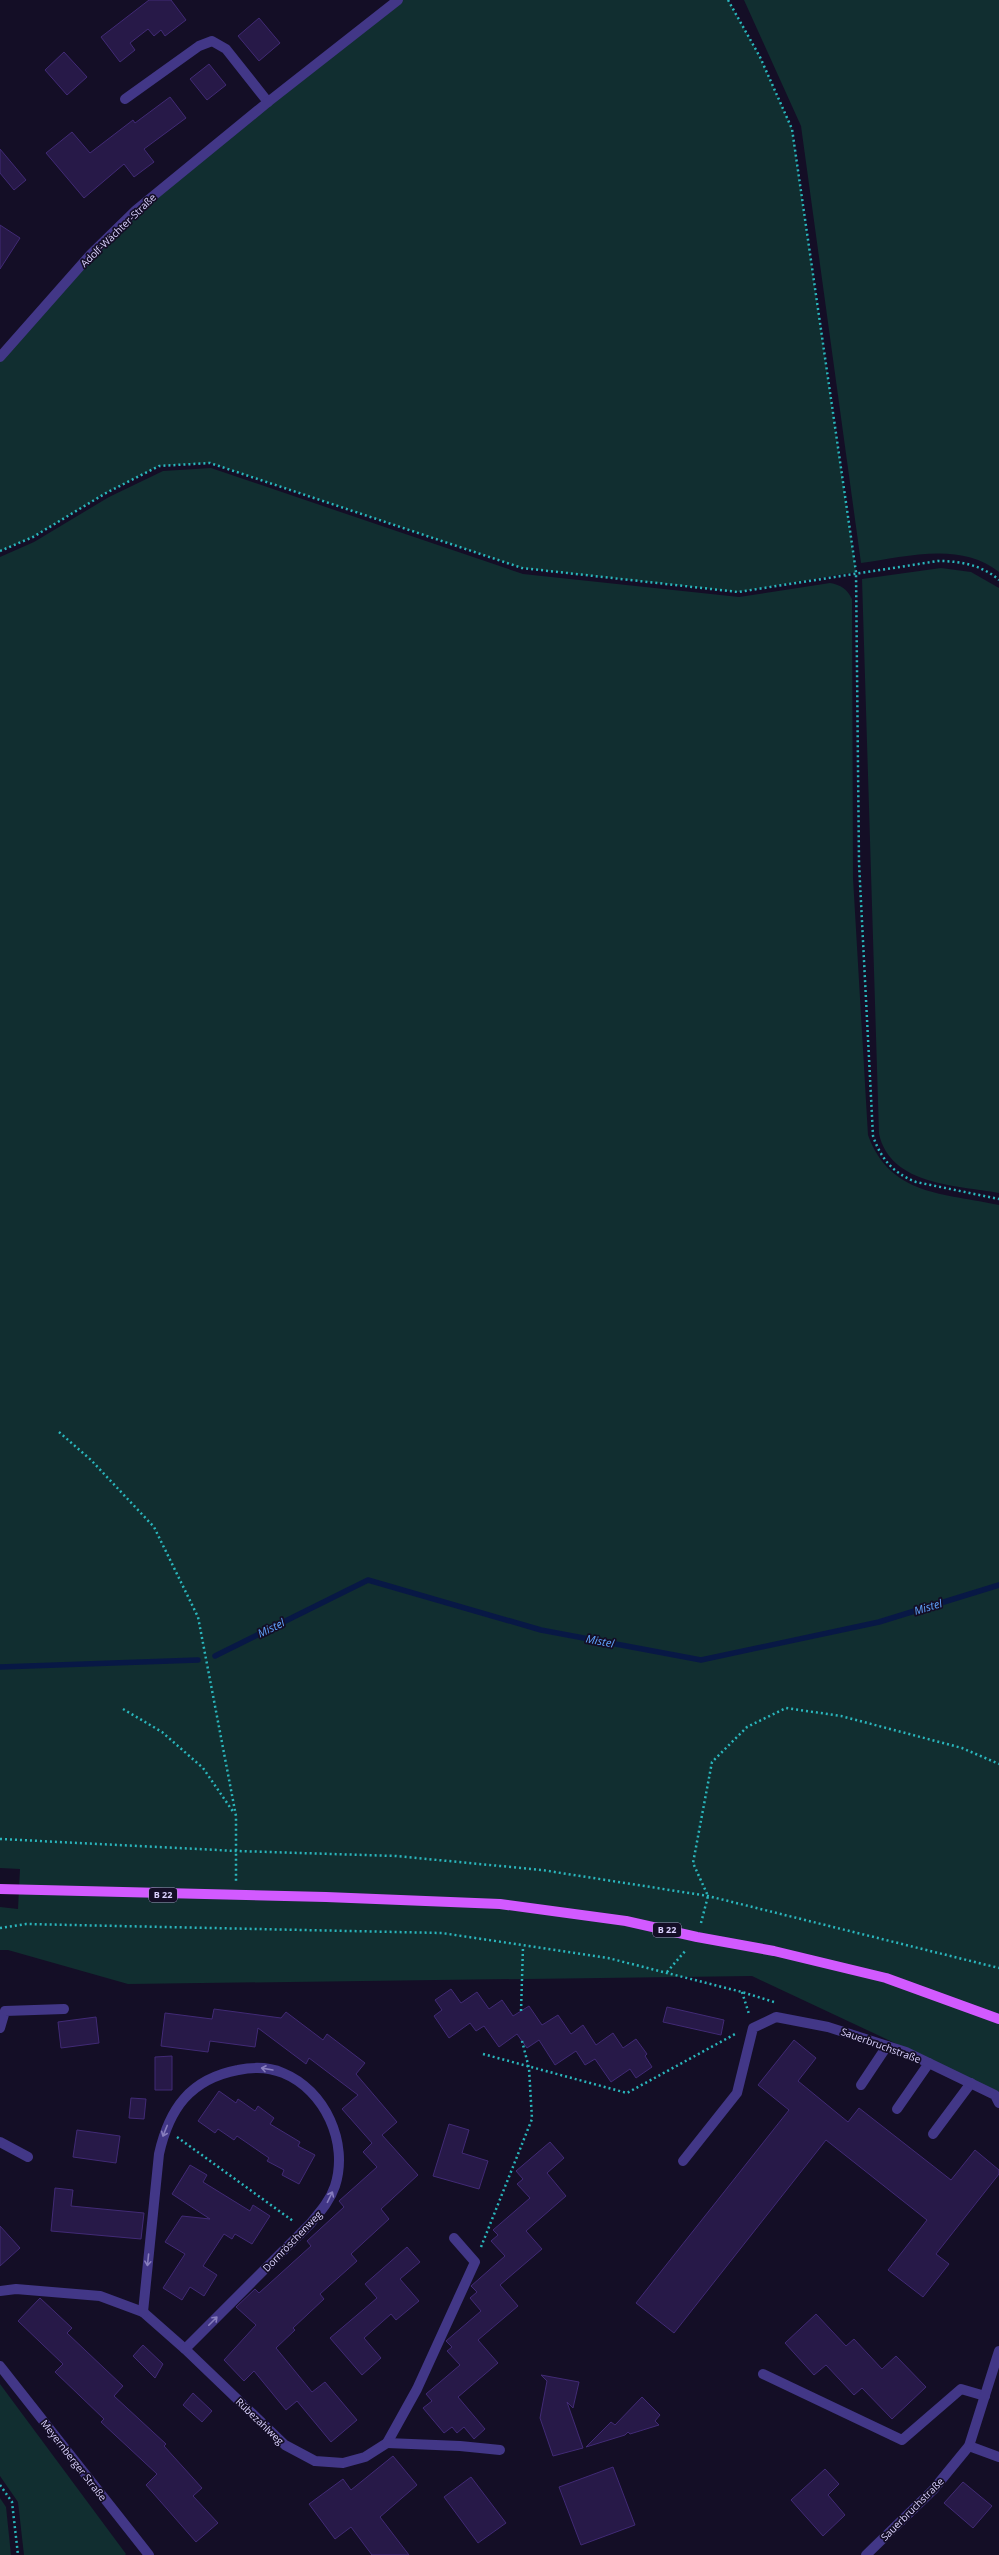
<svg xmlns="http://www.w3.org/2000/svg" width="999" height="2555" viewBox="0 0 999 2555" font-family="'Open Sans',sans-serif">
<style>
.green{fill:#112e30}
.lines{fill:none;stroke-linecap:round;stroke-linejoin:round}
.stream{stroke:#081845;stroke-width:5.5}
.building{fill:#271948;stroke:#412a75}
.path{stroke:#2ab6bc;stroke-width:2.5;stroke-dasharray:2 3;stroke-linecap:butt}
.minor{stroke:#423787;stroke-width:10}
.major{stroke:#d25aff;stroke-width:10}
.oneway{stroke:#877dbd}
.labels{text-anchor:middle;stroke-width:3.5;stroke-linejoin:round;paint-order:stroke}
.shield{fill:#140e26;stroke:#a098be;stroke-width:1}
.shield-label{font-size:9px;font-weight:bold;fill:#dcd3ff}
.street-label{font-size:10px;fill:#dcd3ff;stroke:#140e26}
.water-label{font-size:11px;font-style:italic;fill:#61a5ff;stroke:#140e26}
</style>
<rect width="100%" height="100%" fill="#140e26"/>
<g class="green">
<polygon points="398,0 728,0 760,57 792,129 856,572 738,592 522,568 210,463 159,466 106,493 33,537 0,551 0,357 136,210"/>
<path d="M 744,0 L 999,0 L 999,572 C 961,541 905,557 861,563 L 801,126 Z"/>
<path d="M 211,468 L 523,574 L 739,597 L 830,583 C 841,585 847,589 852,599 L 853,878 L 868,1135 C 890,1196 944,1193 999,1205 L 999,2092 L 752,1976 L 128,1984 L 8,1950 L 0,1950 L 0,1907 L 18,1909 L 20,1869 L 0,1868 L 0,557 L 34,542 L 109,497 L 163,471 Z"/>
<path d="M 941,568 L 971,572 L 999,588 L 999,1193 C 957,1185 891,1186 879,1134 L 862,579 Z"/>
<polygon points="0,2384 126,2554 125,2555 24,2555 18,2502 0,2476"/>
<polygon points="0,2498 6,2507 11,2555 0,2555"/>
</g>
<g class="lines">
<g class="stream">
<polyline points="215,1656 368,1580 541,1630 701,1660 879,1622 999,1585"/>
<polyline points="0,1667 198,1660"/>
</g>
</g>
<g class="building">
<polygon points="149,0 171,0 186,20 165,36 161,30 154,36 148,29 130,43 135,50 120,62 101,37"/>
<polygon points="259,18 280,43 259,61 238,36"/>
<polygon points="64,52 87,77 67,95 45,70"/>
<polygon points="209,64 226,85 207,100 190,79"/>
<polygon points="170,97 186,118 144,149 154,162 134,177 124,164 84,198 46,153 72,132 90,153 133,120 135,123"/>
<polygon points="0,149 26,180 14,190 0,173"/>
<polygon points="0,225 20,238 0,269"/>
<polygon points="451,1989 461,2003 477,1992 489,2009 502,2000 513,2016 529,2006 542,2025 558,2015 571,2034 583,2025 596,2045 613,2033 623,2048 636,2039 647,2054 645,2056 652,2067 636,2078 630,2069 611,2082 595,2059 585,2065 576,2051 555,2065 539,2040 527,2048 517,2034 499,2047 484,2026 476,2031 470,2023 449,2038 434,2016 442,2010 435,2000"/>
<polygon points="667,2007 724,2020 721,2035 663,2022"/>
<polygon points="214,2009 281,2018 286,2012 323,2040 327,2034 365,2063 356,2074 397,2122 382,2135 418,2175 381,2209 389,2219 351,2254 357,2261 320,2294 324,2299 293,2328 295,2330 276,2348 312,2392 325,2382 357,2420 331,2442 297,2401 286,2410 254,2371 244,2381 224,2360 256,2325 236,2307 255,2289 259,2293 311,2246 307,2241 344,2207 339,2201 377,2167 363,2152 372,2143 342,2109 358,2095 309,2058 306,2064 258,2028 255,2047 210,2041 208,2052 161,2046 165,2013 212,2019"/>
<polygon points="96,2017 99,2043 61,2048 58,2022"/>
<polygon points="794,2040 816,2058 798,2081 848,2122 859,2108 951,2180 975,2150 999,2170 999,2174 936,2254 949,2264 923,2297 888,2270 927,2220 826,2140 674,2333 636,2303 789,2110 758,2085"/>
<polygon points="172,2056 172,2090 155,2090 155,2057"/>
<polygon points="219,2091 236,2103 238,2099 255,2111 258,2106 274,2118 270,2124 300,2142 298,2146 315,2155 299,2184 282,2175 284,2170 267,2161 269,2158 237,2136 234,2140 218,2129 215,2133 198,2121"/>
<polygon points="131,2098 146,2099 144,2119 129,2118"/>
<polygon points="449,2124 469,2130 462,2153 488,2161 479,2189 433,2176"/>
<polygon points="77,2130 120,2136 116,2163 73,2157"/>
<polygon points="550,2142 564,2158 547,2173 566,2196 526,2231 542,2249 500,2285 518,2306 478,2340 498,2363 458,2397 485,2429 474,2439 464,2427 457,2433 452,2427 444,2433 423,2408 432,2401 426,2394 460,2365 447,2351 452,2347 446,2341 481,2311 470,2298 477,2292 471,2286 505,2256 491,2241 498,2235 493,2230 530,2198 517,2184 523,2179 516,2171"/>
<polygon points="190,2165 207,2175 203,2182 250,2211 253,2205 270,2216 252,2244 235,2234 232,2239 224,2234 203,2266 217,2275 204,2296 190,2287 182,2300 163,2288 185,2254 165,2242 182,2216 210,2219 172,2194"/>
<polygon points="55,2188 73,2190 71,2206 144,2213 141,2239 51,2231"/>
<polygon points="0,2226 20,2248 0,2266"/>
<polygon points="407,2247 420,2262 400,2279 419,2301 396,2320 391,2314 364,2338 381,2358 362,2375 330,2338 377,2298 365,2284"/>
<polygon points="40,2298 72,2328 67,2333 123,2386 114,2396 166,2444 164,2446 202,2488 193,2496 218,2523 196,2542 146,2485 157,2474 101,2422 104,2419 55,2372 63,2364 18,2321"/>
<polygon points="816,2314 846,2346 854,2339 882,2369 896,2356 926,2387 892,2419 862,2388 854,2395 826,2365 814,2375 785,2343"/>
<polygon points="143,2345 163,2364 155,2378 133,2356"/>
<polygon points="541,2375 579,2382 573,2408 567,2402 583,2448 553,2456 540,2418 547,2381"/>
<polygon points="193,2393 212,2411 202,2422 183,2405"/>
<polygon points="642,2397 660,2415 655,2421 659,2425 630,2434 628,2432 625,2435 586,2447 611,2422 615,2425"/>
<polygon points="393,2456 417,2485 380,2517 409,2555 372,2555 351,2527 335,2539 309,2504 343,2479 351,2490"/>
<polygon points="613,2467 635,2525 581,2545 559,2487"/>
<polygon points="825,2469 839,2484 828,2495 845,2515 823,2536 791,2500"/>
<polygon points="471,2477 506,2523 478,2543 444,2497"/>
<polygon points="963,2482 992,2506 973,2528 944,2503"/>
</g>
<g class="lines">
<g class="path">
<path d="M 728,0 L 760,57 L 792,129 L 856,572 L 859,863 L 873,1136 C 881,1159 893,1173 916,1182 L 999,1199"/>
<path d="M 0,551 L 33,537 L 106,493 L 159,466 L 210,463 L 522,568 L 738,592 L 938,561 C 960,561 982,565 999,580"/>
<polyline points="59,1432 91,1460 154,1527 198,1617 236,1816 236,1881"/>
<polyline points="123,1709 162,1732 203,1768 234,1813"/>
<polyline points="0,1839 237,1851 396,1856 542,1870 708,1896 999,1968"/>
<polyline points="701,1923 708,1896 693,1863 712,1762 747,1727 786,1708 841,1716 962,1748 999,1764"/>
<polyline points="0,1928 26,1924 442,1933 608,1958 742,1992 774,2002"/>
<polyline points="667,1972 686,1950"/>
<polyline points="742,1992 749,2014"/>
<polyline points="521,2011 523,1947"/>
<polyline points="483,2054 627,2093 737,2033"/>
<polyline points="177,2137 293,2221"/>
<polyline points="481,2247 532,2119 529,2068 522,2041"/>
<polyline points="0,2485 12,2502 18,2555"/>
</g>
<g class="minor">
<polyline points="125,99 199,46 212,41 226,49 268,102"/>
<polyline points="0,357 91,254 136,210 268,102 398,0"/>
<polyline points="0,2028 5,2011 64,2009"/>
<polyline points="861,2085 887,2046"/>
<polyline points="897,2109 929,2063"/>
<polyline points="933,2134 971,2083"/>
<polyline points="0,2142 28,2157"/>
<polyline points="683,2161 737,2093 753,2028 776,2017 828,2027 906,2052 995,2095 999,2103"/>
<polyline points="0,2291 16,2289 100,2296 143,2312 185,2349 285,2445 315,2461 343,2463 365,2457 387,2443 417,2389 475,2262 454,2238"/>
<path d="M 143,2312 L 159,2154 C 169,2109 190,2079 238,2070 C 252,2067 269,2067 283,2073 C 325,2090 349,2143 335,2186 C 330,2201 320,2212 310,2224 L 185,2349"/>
<polyline points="0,2366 149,2555"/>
<polyline points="763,2374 902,2440 961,2389 985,2396"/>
<polyline points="387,2443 460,2446 500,2450"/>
<polyline points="969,2446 999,2457"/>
<polyline points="866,2555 933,2490 969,2446 999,2351"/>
</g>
<polyline class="major" points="0,1889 326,1897 500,1904 626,1921 697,1937 774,1951 886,1978 999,2019"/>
</g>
<defs><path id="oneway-shaft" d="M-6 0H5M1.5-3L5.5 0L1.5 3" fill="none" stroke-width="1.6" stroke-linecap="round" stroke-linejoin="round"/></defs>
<g class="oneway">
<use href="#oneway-shaft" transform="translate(267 2069) rotate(-170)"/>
<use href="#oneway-shaft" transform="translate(165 2131) rotate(112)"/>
<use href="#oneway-shaft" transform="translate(330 2197) rotate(-64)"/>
<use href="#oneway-shaft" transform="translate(148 2260) rotate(96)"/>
<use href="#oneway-shaft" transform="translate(213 2321) rotate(-45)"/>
</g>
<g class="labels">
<g class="shield">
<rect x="149" y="1888" width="28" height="14" rx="3"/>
<rect x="653" y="1923" width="28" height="14" rx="3"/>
</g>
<g class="shield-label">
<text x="163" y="1898">B 22</text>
<text x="667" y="1933">B 22</text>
</g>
<g class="street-label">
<text transform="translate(118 230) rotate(-44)" y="4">Adolf-Wächter-Straße</text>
<text transform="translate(881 2045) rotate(20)" y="4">Sauerbruchstraße</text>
<text transform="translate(292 2241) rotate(-46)" y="4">Dornröschenweg</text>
<text transform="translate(260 2421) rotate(44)" y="4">Rübezahlweg</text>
<text transform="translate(74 2460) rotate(52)" y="4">Meyernberger Straße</text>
<text transform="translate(912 2509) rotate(-45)" y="4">Sauerbruchstraße</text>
</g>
<g class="water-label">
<text transform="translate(928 1607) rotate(-17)" y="4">Mistel</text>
<text transform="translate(271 1628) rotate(-26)" y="4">Mistel</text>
<text transform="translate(600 1641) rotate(11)" y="4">Mistel</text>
</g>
</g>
</svg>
